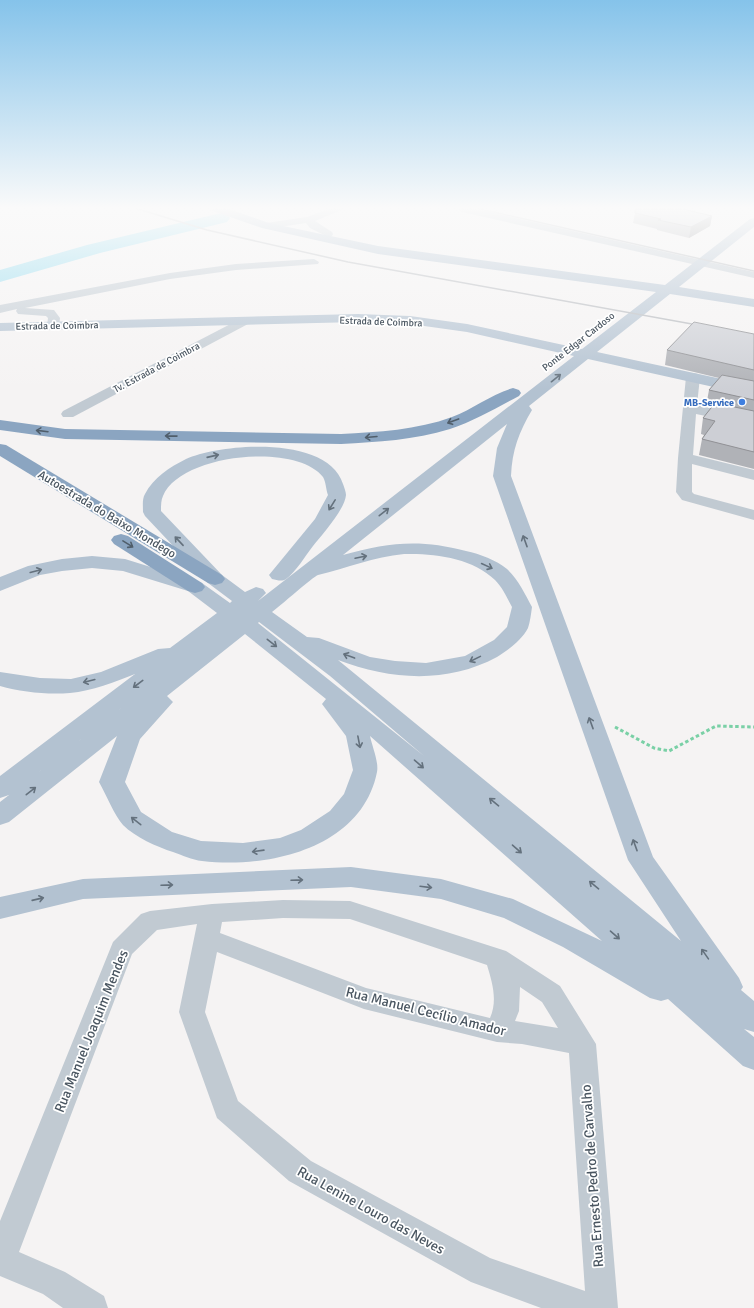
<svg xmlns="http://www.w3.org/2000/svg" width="754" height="1308" viewBox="0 0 754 1308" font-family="Signika,sans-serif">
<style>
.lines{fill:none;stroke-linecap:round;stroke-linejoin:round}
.river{fill:#90daee;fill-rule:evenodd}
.path{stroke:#7ad0a6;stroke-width:3;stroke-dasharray:3.5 2.5;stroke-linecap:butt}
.minor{fill:#c1cad2;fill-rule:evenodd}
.major{fill:#b3c2d1;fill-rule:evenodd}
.highway{fill:#8ba5c1;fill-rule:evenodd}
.rail{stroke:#b5b8bd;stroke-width:1.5}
.wall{fill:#b0b2b7}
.shaded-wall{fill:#909195}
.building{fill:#cdcfd5;stroke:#909195}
.oneway{stroke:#64717d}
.oneway2{stroke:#505e6b}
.shop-dot{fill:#3f7fe0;stroke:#fff;stroke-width:1.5}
.labels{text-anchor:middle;stroke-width:3.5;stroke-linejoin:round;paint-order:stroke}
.far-street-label{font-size:10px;fill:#4a5661;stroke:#fff}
.far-shop-label{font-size:10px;font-weight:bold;fill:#366cbe;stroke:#fff;text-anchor:end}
.street-label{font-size:12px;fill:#4a5661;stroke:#fff}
.near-street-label{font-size:14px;fill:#4a5661;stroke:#fff}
</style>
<rect width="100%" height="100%" fill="#f5f3f3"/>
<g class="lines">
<polygon class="river" points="221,213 227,214 230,218 227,222 100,253 0,282 0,270 87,245"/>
<polyline class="path" points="615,727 654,748 669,751 716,726 754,727"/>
<g class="minor">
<polygon points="329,209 344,209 315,221 332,232 333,234 332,236 328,237 310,228 306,223 266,229 261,226 266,223 307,217"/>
<polygon points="457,209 476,209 754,272 754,278 462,212"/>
<polygon points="314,259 319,262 318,264 236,270 170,279 25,308 54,310 60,318 59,326 53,330 47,326 48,318 46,316 18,314 16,311 17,309 0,313 0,305 170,273 236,264"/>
<polygon points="244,317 248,318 250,321 248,324 73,417 63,417 61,414 63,411"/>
<polygon points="693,373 698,374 700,377 697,405 754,418 754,426 696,414 693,455 754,470 754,480 692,464 692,492 694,494 754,510 754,520 682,500 676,492 678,458 686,377 688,374"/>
<path d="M 283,900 L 350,901 L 506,951 L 560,986 L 596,1044 L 618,1308 L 541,1308 L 471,1282 L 289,1181 L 217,1118 L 179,1012 L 197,924 L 157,930 L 132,954 L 19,1252 L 65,1272 L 104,1296 L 108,1308 L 63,1308 L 43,1294 L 0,1276 L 0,1221 L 113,942 L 141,914 L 150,911 L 212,904 ZM 283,918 L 350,919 L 487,965 C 492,982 498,1000 490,1018 L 366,988 L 220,933 L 222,922 ZM 217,952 L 364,1009 L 497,1042 L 522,1044 L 569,1053 L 585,1291 L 490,1258 L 311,1161 L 238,1101 L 205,1012 ZM 520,987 L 542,1002 L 558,1028 L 515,1021 L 519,1011 Z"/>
</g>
<path class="major" d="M 212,209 L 229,209 L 269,223 L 378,246 L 665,285 L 750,219 L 754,218 L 754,227 L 679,287 L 754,299 L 754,307 L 670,294 L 597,352 L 754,386 L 754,396 L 588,359 L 529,406 L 532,410 C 519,432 512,450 511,476 L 653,857 L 739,978 L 743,987 L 741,990 L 754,1001 L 754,1032 L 744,1029 L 754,1037 L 754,1070 L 743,1066 L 668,999 L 661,1001 L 650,998 L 563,947 L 504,918 L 441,899 L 351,887 L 83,899 L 0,919 L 0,897 L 83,879 L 351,867 L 441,879 L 513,899 L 602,941 L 370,736 C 372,746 379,762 377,772 C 362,848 269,869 202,861 C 192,860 182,855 173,852 C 157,847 135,837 123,825 C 114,815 106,794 99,782 L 117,736 L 9,822 L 0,825 L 0,802 L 231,623 L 9,795 L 0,798 L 0,776 L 135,674 C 115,682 92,691 70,693 C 48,695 21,692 0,686 L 0,672 L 40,678 L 71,679 L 101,672 L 158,649 L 170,648 L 217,613 L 188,591 L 123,571 L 92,568 L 62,571 L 40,575 L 0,591 L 0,577 L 28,566 L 62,559 L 92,556 L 125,559 L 202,583 L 230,603 L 232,601 L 208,583 L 145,516 L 143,512 C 143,506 142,499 145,494 C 153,478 170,467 186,459 C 222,443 328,435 343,484 C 344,487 346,492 346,495 C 345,509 322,535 313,546 C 306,555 295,573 286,579 C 282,582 277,580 272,579 L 269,575 L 315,519 L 328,495 C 326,490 326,482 323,477 C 296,442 180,454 163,496 C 161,500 161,506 161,511 L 222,575 L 245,592 L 256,587 L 263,589 L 266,593 L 258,601 L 574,356 L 467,332 L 410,324 L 358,322 L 0,331 L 0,323 L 358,314 L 410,316 L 467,324 L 582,349 L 656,292 L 378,254 L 262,228 L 213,211 ZM 507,424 L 497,448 L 493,476 L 628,860 L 681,941 L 338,660 C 390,680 447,684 497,657 C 508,650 522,640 528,628 C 530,622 531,614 532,607 C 525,594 518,579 507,569 C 496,560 480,554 466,551 C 421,539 388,542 343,555 ZM 404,554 C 434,553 473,558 495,580 C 503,588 507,598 512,607 L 507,627 L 494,640 L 465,656 L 426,663 L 395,661 L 370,657 L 319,638 L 307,637 L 272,612 C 279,607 314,576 318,575 C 347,568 374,557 404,554 ZM 259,622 L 330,676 L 424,756 L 258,623 ZM 245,634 L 326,699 L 322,704 L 346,736 L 353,770 L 344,794 L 330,811 L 301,830 L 280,838 L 243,843 L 201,841 L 172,832 L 141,812 L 125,782 L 140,739 L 173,702 L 167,696 Z"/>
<g class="highway">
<path d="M 513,388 L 519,390 L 521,393 L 519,396 C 496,408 474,421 450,429 C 414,440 378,442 341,444 L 65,439 L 0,430 L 0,420 L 65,429 L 341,434 C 378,432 417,430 452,417 C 473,409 492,394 513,388 Z"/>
<polygon points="0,444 6,445 222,575 225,579 222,583 215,585 208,583 0,456"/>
<polygon points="121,534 128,536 202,583 205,587 202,591 195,593 188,591 114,544 111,540 114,536"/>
</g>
<g class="rail">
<polyline points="138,209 207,230 348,262 703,326"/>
<polyline points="480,209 754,271"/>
</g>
</g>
<g class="wall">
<polygon points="635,213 712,216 710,226 689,238 657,230 657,229 633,223"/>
<polygon points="754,334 754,469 699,455 702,439 704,435 701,434 703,418 712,407 706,406 709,390 719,378 665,365 667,350"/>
</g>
<polygon class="shaded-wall" points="712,216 710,226 689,238 691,227"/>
<g class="building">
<polygon points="635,209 683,209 712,216 691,227 658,220 661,219 635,213"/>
<polygon points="694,322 754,334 754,370 667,350"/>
<polygon points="722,375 754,381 754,400 709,390"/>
<polygon points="715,403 754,411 754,452 702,439 715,421 703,418"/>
</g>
<defs><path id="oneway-shaft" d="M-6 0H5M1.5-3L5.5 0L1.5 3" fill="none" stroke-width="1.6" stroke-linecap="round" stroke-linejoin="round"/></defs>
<g class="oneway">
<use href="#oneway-shaft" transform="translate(556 378) rotate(-39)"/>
<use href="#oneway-shaft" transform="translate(213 456) rotate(-13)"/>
<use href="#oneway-shaft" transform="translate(332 505) rotate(122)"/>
<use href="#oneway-shaft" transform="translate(384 512) rotate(-38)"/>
<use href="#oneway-shaft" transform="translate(179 541) rotate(-133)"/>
<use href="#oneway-shaft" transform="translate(525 541) rotate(-110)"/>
<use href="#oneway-shaft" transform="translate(361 557) rotate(-12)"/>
<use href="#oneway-shaft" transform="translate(487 566) rotate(25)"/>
<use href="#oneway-shaft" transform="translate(36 571) rotate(-15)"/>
<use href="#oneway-shaft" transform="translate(272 643) rotate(38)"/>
<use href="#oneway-shaft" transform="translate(349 656) rotate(-160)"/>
<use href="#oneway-shaft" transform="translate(475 659) rotate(154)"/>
<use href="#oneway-shaft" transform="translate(89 681) rotate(166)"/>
<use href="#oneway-shaft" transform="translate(138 684) rotate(143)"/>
<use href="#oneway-shaft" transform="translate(591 723) rotate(-110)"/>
<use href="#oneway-shaft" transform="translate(359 742) rotate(79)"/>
<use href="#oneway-shaft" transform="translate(419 764) rotate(41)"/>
<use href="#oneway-shaft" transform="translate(31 791) rotate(-38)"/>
<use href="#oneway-shaft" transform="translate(494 802) rotate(-140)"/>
<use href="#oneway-shaft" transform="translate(136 821) rotate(-142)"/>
<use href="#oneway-shaft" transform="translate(635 845) rotate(-110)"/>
<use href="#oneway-shaft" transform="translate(517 849) rotate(41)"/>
<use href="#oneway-shaft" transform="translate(258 851) rotate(172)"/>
<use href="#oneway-shaft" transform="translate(297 880) rotate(-2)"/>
<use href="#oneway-shaft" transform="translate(167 885) rotate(-2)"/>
<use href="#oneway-shaft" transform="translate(594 885) rotate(-140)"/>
<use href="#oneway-shaft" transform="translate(426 887) rotate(7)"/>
<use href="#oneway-shaft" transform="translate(38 899) rotate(-13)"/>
<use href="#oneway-shaft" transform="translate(615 935) rotate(41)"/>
<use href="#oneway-shaft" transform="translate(705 954) rotate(-125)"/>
</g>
<g class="oneway2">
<use href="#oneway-shaft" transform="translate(453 421) rotate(160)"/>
<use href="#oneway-shaft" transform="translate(42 431) rotate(-173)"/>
<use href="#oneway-shaft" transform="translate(171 436) rotate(-179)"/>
<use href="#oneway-shaft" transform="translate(371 437) rotate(175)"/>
<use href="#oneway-shaft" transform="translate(128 544) rotate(32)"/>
</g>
<linearGradient id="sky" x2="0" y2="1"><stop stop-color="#85c3ea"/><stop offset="0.53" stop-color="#fafafa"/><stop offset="1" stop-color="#fafafa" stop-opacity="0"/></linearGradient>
<rect width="754" height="392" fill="url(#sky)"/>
<circle class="shop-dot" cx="742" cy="402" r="4"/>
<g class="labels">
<g class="far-street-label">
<text transform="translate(381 321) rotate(2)" y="4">Estrada de Coimbra</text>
<text transform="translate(57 325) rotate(-1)" y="4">Estrada de Coimbra</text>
<text transform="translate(578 341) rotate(-38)" y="4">Ponte Edgar Cardoso</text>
<text transform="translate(156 367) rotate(-28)" y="4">Tv. Estrada de Coimbra</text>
</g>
<g class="far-shop-label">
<text x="734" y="406">MB-Service</text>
</g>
<g class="street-label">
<text transform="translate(107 514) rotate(31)" y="4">Autoestrada do Baixo Mondego</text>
</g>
<g class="near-street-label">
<text transform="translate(426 1011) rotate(14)" y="5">Rua Manuel Cecílio Amador</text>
<text transform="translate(91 1031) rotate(-68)" y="5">Rua Manuel Joaquim Mendes</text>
<text transform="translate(592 1176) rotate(-94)" y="5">Rua Ernesto Pedro de Carvalho</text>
<text transform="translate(371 1210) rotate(29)" y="5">Rua Lenine Louro das Neves</text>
</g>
</g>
</svg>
